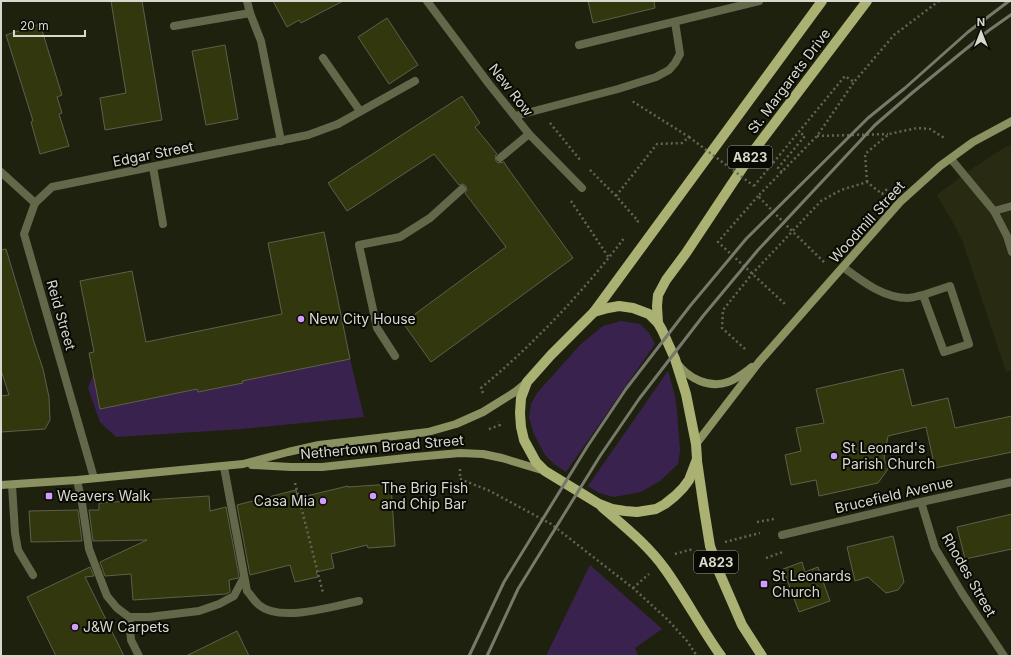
<svg xmlns="http://www.w3.org/2000/svg" width="1013" height="657" viewBox="0 0 1013 657" font-family="Inter,sans-serif">
<style>
.built{fill:#282a11}
.green{fill:#3a224f}
.building{fill:#33370e;stroke:#5d604b}
.lines{fill:none;stroke-linecap:round;stroke-linejoin:round}
.path{stroke:#646556;stroke-width:2.5;stroke-dasharray:2 3;stroke-linecap:butt}
.lane{stroke:#64684a;stroke-width:8}
.street{stroke:#64684a;stroke-width:8}
.secondary{stroke:#8c9161;stroke-width:8}
.primary{stroke:#aab172;stroke-width:10}
.rail{stroke:#77796a;stroke-width:3}
.path-bridge{stroke:#646556;stroke-width:2.5;stroke-dasharray:2 3;stroke-linecap:butt}
.poi-dot{fill:#d09dfe;stroke:#090a04;stroke-width:1.5}
.labels{text-anchor:middle;stroke-width:4;stroke-linejoin:round;paint-order:stroke}
.shield{fill:#090a04;stroke:#9a9b91;stroke-width:1}
.shield-label{font-size:13px;font-weight:bold;fill:#d8d9ce}
.street-label{font-size:14px;fill:#d8d9ce;stroke:#090a04}
.poi-label{font-size:14px;fill:#d8d9ce;stroke:#090a04;text-anchor:start}
</style>
<rect width="100%" height="100%" fill="#1f210f"/>
<polygon class="built" points="1012,144 1012,370 1006,372 962,240 951,219 937,195 970,170 999,151"/>
<g class="green">
<polygon points="621,321 640,324 649,333 655,344 566,472 554,464 545,455 534,434 529,418 531,404 537,393 581,344 603,326"/>
<polygon points="350,359 364,417 242,429 116,437 100,422 88,388 93,375 100,409 197,389 198,392 242,383 242,381"/>
<polygon points="668,371 675,396 677,411 680,451 678,464 660,481 641,492 614,497 599,493 588,486"/>
<polygon points="590,565 662,629 635,648 638,656 546,656"/>
</g>
<g class="building">
<polygon points="111,1 142,1 162,120 105,130 100,98 126,93"/>
<polygon points="273,1 343,1 301,23 299,20 287,27"/>
<polygon points="588,1 654,1 655,8 593,23"/>
<polygon points="387,18 418,65 389,84 358,37"/>
<polygon points="40,24 62,95 57,97 62,113 59,114 69,146 40,154 31,122 33,121 6,35"/>
<polygon points="225,45 238,119 206,125 192,51"/>
<polygon points="462,96 480,123 475,127 497,154 495,156 496,161 498,163 504,162 507,167 573,258 431,362 403,323 506,247 465,193 467,190 466,186 463,184 459,185 434,154 347,211 328,183"/>
<polygon points="324,232 350,359 242,381 243,383 198,392 197,389 100,409 89,353 94,352 80,281 132,271 146,342 282,314 268,243"/>
<polygon points="6,249 34,342 43,369 49,397 50,420 45,429 1,432 1,396 9,395 1,370 1,250"/>
<polygon points="903,369 912,406 948,398 955,428 1012,416 1012,452 935,468 926,427 888,436 884,459 886,463 888,469 878,483 819,496 816,480 791,485 785,455 801,451 796,428 824,423 816,389"/>
<polygon points="391,484 395,546 368,548 367,545 331,554 334,568 316,572 318,577 295,582 290,565 250,575 237,505 296,490 298,498 348,486 348,487"/>
<polygon points="209,496 210,511 226,507 239,576 238,578 229,580 230,592 226,594 133,600 131,574 105,576 100,562 147,540 93,541 89,510 99,510 99,503"/>
<polygon points="78,510 82,541 31,542 29,511"/>
<polygon points="1012,514 1012,549 965,559 957,527"/>
<polygon points="893,536 904,582 898,590 886,593 868,577 855,581 847,547"/>
<polygon points="802,562 805,572 818,567 830,601 799,612 783,569"/>
<polygon points="90,567 94,576 85,577 124,656 56,656 27,597"/>
<polygon points="237,631 249,656 186,656"/>
</g>
<g class="lines">
<g class="path">
<polyline points="550,123 581,161"/>
<polyline points="817,136 888,134"/>
<polyline points="590,170 616,196 638,221 637,222"/>
<polyline points="782,172 778,168 805,136 799,132"/>
<polyline points="867,182 865,154 889,134 917,128 930,129 946,139"/>
<polyline points="754,186 845,76 854,82 894,35 939,1"/>
<polyline points="616,196 657,144 682,143 689,137 632,101"/>
<polyline points="758,196 718,242 786,305"/>
<polyline points="571,201 609,258"/>
<polyline points="824,262 792,231 758,196 817,136 854,82"/>
<polyline points="745,349 722,328 723,310 752,274 821,201 841,190 867,182 882,194 887,189"/>
<path d="M 483,393 L 481,388 C 534,344 583,292 625,237"/>
<polyline points="489,429 500,425 498,422"/>
<polyline points="460,469 460,479 490,491 551,524 633,588 668,620 687,641 697,656"/>
<polyline points="295,483 323,593"/>
<polyline points="757,522 774,519"/>
<polyline points="725,542 760,533"/>
<polyline points="675,554 693,549"/>
<polyline points="766,558 783,552"/>
<polyline points="633,588 649,574"/>
</g>
<g class="lane">
<polyline points="323,58 360,111"/>
<polyline points="338,124 415,81"/>
<polyline points="500,158 529,134"/>
<polyline points="951,159 994,211 1007,236 1012,252"/>
<polyline points="153,167 163,224"/>
<polyline points="994,211 1012,206"/>
<path d="M 843,267 C 862,281 883,298 908,298 C 913,298 918,296 923,295 L 944,352 L 969,344 L 950,286 L 923,295"/>
<polyline points="395,356 377,328 359,245 400,237 430,218 462,189"/>
<path d="M 224,467 L 247,591 C 251,595 254,601 259,605 C 280,623 334,606 359,601"/>
<polyline points="77,480 82,503 89,549 97,570 107,596 117,608 129,617 149,617 199,611 219,604 234,596 244,577"/>
<polyline points="12,485 15,533 18,550 33,575"/>
<polyline points="129,617 131,640 139,656"/>
</g>
<g class="street">
<polyline points="247,1 250,13"/>
<polyline points="427,1 489,84 529,134 582,188"/>
<polyline points="174,26 250,13 261,41 281,141"/>
<polyline points="579,45 759,1"/>
<polyline points="515,116 618,89 656,77 669,70 675,63 680,54 675,22"/>
<polyline points="1,172 35,203 24,234 94,478"/>
<polyline points="35,203 52,187 308,135 338,124"/>
<polyline points="921,502 935,548 962,593 1004,656"/>
<polyline points="782,535 921,502 1012,482"/>
</g>
<g class="secondary">
<path d="M 677,363 C 688,378 709,389 728,382 C 737,379 744,373 752,367"/>
<polyline points="696,444 759,362 900,202 940,166 973,142 1012,121"/>
<polyline points="252,465 291,467 322,467 415,457 460,453 483,454 502,458 545,471"/>
<polyline points="1,485 77,480 243,464 288,452 319,445 428,432 456,424 483,412 515,392 527,382"/>
</g>
<g class="primary">
<polygon points="619,306 633,308 649,314 658,323 662,330 675,359 686,394 696,444 697,459 689,480 683,488 675,496 665,504 656,509 637,512 625,511 612,509 599,504 545,471 536,462 524,440 521,427 520,413 521,398 527,382 551,355 594,312 608,308"/>
<polyline points="594,312 822,1"/>
<polyline points="658,323 657,306 658,295 666,280 686,253 755,149 867,1"/>
<polyline points="697,461 704,509 710,546 719,572 742,625 762,656"/>
<path d="M 602,507 C 624,526 648,545 665,569 C 685,597 701,628 721,656"/>
</g>
<g class="rail">
<polyline points="469,656 504,582 587,447 626,389 690,306 746,239 868,118 905,88 968,32 1009,1"/>
<polyline points="487,656 518,589 600,456 639,399 703,316 758,250 875,125 912,93 988,31 1012,14"/>
</g>
<polyline class="path-bridge" points="689,137 754,186"/>
</g>
<g class="poi-dot">
<circle cx="301" cy="319" r="4"/>
<circle cx="834" cy="456" r="4"/>
<rect x="45" y="492" width="8" height="8" rx="2"/>
<circle cx="373" cy="496" r="4"/>
<circle cx="323" cy="501" r="4"/>
<rect x="760" y="580" width="8" height="8" rx="2"/>
<circle cx="75" cy="627" r="4"/>
</g>
<g class="labels">
<g class="shield">
<rect x="728" y="146" width="44" height="22" rx="3"/>
<rect x="694" y="551" width="44" height="22" rx="3"/>
</g>
<g class="shield-label">
<text x="750" y="162">A823</text>
<text x="716" y="567">A823</text>
</g>
<g class="street-label">
<text transform="translate(789 81) rotate(-53)" y="5">St. Margarets Drive</text>
<text transform="translate(511 90) rotate(52)" y="5">New Row</text>
<text transform="translate(153 154) rotate(-11)" y="5">Edgar Street</text>
<text transform="translate(867 222) rotate(-48)" y="5">Woodmill Street</text>
<text transform="translate(61 315) rotate(74)" y="5">Reid Street</text>
<text transform="translate(382 447) rotate(-5)" y="5">Nethertown Broad Street</text>
<text transform="translate(894 495) rotate(-13)" y="5">Brucefield Avenue</text>
<text transform="translate(969 575) rotate(60)" y="5">Rhodes Street</text>
</g>
<g class="poi-label">
<text x="309" y="324">New City House</text>
<text x="842" y="453">St Leonard's<tspan x="842" dy="16">Parish Church</tspan></text>
<text x="381" y="493">The Brig Fish<tspan x="381" dy="16">and Chip Bar</tspan></text>
<text x="57" y="501">Weavers Walk</text>
<text x="315" y="506" text-anchor="end">Casa Mia</text>
<text x="772" y="581">St Leonards<tspan x="772" dy="16">Church</tspan></text>
<text x="83" y="632">J&amp;W Carpets</text>
</g>
</g>
<rect width="1013" height="657" fill="none" stroke="#d8d9ce" stroke-width="4"/>
<g transform="translate(981 32)" stroke="#090a04" stroke-width="3" paint-order="stroke">
<path d="M0-3L7 15L0 10L-7 15Z" fill="#d8d9ce"/>
<text y="-6" font-size="11" font-weight="bold" text-anchor="middle" fill="#d8d9ce">N</text>
</g>
<path d="M14 30v6h71v-6" fill="none" stroke="#d8d9ce" stroke-width="2"/>
<text x="20" y="30" font-size="12" fill="#d8d9ce" stroke="#090a04" stroke-width="3" paint-order="stroke">20 m</text>
</svg>
